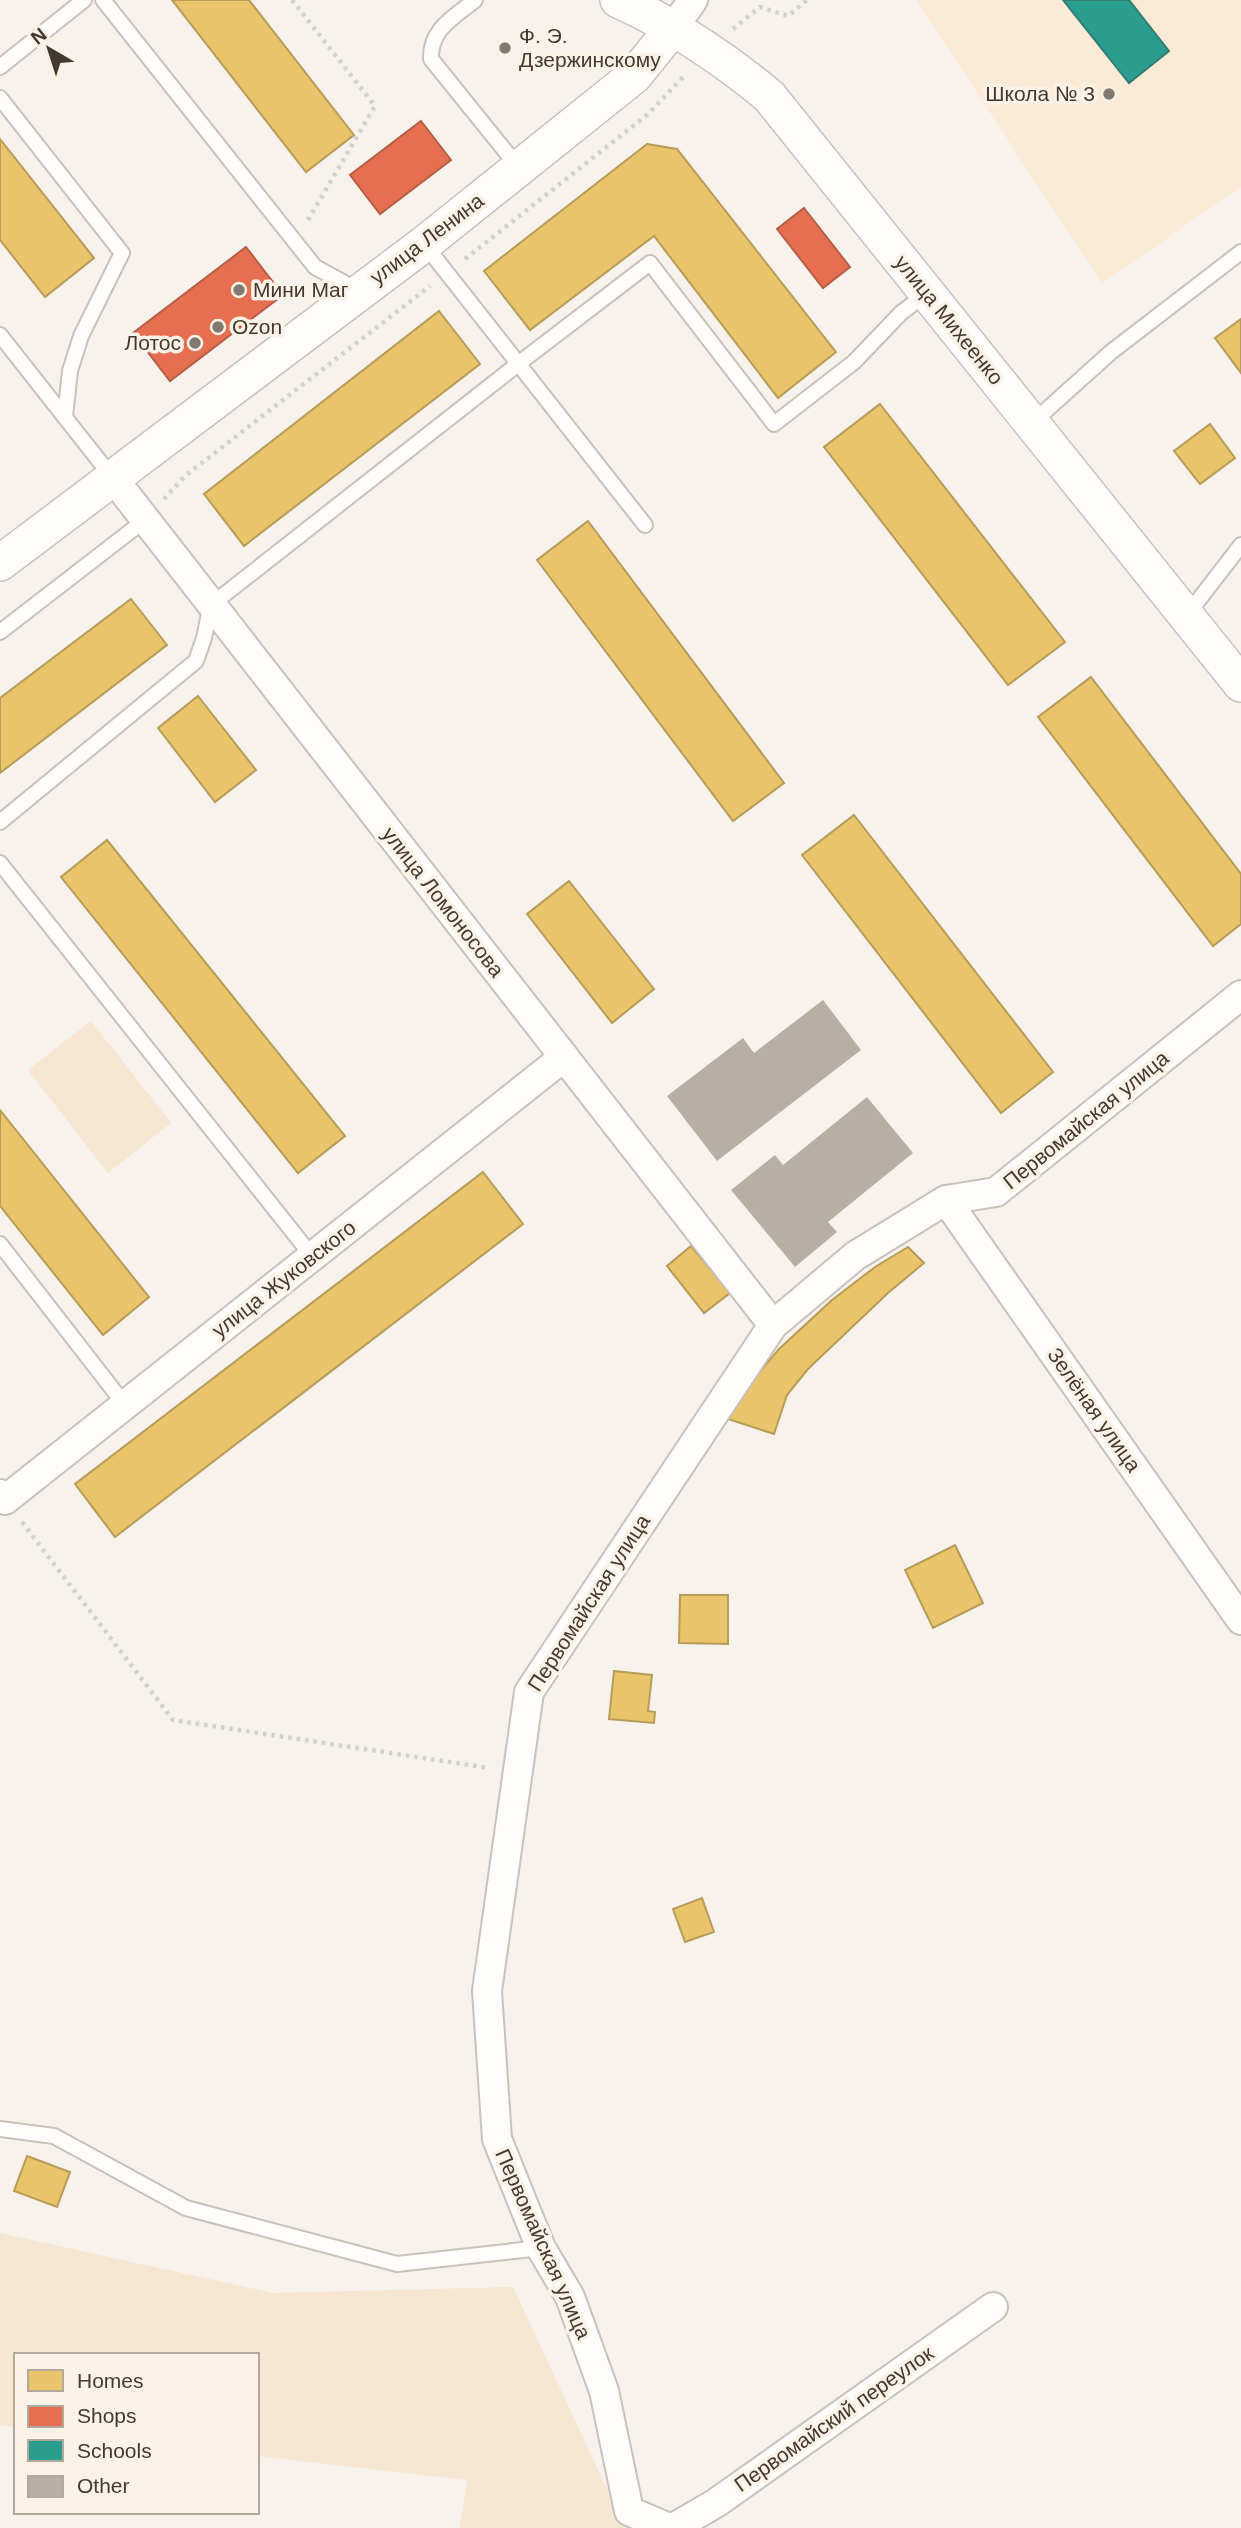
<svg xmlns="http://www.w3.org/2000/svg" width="1241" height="2528" viewBox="0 0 1241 2528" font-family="Helvetica,sans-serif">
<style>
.built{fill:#fbead5}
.green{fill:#f6e6d2}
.homes{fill:#e9c46a;stroke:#b79b58;stroke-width:2}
.shops{fill:#e76f51;stroke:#b65f47;stroke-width:2}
.schools{fill:#2a9d8f;stroke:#327f72;stroke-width:2}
.building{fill:#b8afa4}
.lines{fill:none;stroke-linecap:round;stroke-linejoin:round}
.service-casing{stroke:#c8c2bb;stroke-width:18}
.minor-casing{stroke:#c8c2bb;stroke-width:32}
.tertiary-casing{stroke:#c8c2bb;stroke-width:38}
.path{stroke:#d3d2ce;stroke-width:4.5;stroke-dasharray:3.5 5;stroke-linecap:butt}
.service{stroke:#fefdfc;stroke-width:14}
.minor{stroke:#fefdfc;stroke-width:28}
.tertiary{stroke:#fefdfc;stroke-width:35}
.poi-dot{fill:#827a71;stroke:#fbf3e8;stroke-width:2.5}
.labels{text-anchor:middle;stroke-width:7;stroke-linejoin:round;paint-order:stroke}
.poi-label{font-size:21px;fill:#433a2f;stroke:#fbf3e8;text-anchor:start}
.street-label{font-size:21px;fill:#433a2f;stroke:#fbf3e8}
</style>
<rect width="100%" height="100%" fill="#f7f2ec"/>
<polygon class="built" points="916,0 1241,0 1241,187 1102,283"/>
<g class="green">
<polygon points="91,1021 171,1123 108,1173 28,1070"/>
<polygon points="0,2233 273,2293 513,2287 625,2528 460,2528 467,2480 257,2456 257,2355 16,2355 16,2427 0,2425"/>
</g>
<g class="homes">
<polygon points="172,0 249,0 354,135 306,172"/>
<polygon points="0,139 94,258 45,297 0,240"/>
<polygon points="647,144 677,149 836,352 778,398 654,236 530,330 484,271"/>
<polygon points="439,311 480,364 244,546 204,494"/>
<polygon points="1241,319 1241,373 1215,338"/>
<polygon points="880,404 1065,642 1008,685 824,447"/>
<polygon points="1210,424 1235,458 1200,484 1174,451"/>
<polygon points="588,521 784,783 733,821 537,560"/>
<polygon points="131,599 167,645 0,773 0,698"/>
<polygon points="1091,677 1241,874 1241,924 1213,946 1038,717"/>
<polygon points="198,696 256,770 215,802 158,728"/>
<polygon points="854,815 1053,1072 1001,1113 802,855"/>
<polygon points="107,840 345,1136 298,1173 61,877"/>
<polygon points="569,881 654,989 612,1023 527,914"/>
<polygon points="0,1110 149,1297 103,1335 0,1206"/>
<polygon points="483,1172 523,1224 115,1537 75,1484"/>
<polygon points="691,1246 730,1293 704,1313 667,1266"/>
<polygon points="908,1247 924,1263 888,1293 808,1369 787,1395 774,1434 728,1419 756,1376 779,1349 832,1300 875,1267"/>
<polygon points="955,1545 983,1603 933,1628 905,1570"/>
<polygon points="680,1595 728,1595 728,1644 679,1643"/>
<polygon points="614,1671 652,1675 648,1711 655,1712 654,1723 609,1719"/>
<polygon points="702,1898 714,1932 685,1942 673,1909"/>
<polygon points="27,2156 70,2172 57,2207 14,2191"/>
</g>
<g class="shops">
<polygon points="421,121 451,160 380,214 350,175"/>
<polygon points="804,208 850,267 823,288 777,229"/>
<polygon points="246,247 283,295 170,381 133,333"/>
</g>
<polygon class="schools" points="1063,0 1129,0 1169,51 1129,83"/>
<g class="building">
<polygon points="823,1000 861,1050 717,1161 667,1096 743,1038 754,1053"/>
<polygon points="867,1097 913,1153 828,1222 837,1232 795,1267 731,1190 775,1155 783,1165"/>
</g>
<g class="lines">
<defs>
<g id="service">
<polyline points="103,0 315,267 359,291"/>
<path d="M 475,0 C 453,18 430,29 431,59 L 519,168"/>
<polyline points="0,67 84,0"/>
<polyline points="0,98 122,253 81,336 70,371 65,417"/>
<polyline points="425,245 645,525"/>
<polyline points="0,335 112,477"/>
<polyline points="1032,423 1111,352 1241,252"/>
<polyline points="1187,615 1241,545"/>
<polyline points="0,632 145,520"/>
<polyline points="0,822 196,661 204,638 211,605 518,364 650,263 774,424 854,362 901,313 927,293"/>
<polyline points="0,863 312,1256"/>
<polyline points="0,1244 125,1405"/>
<polyline points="0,2129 54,2136 186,2208 397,2264 541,2248"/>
</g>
<g id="minor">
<polyline points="673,28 693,0"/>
<polyline points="113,478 773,1325"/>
<polyline points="946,1200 1241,1620"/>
<polyline points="0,1494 5,1500 564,1057"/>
<polyline points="669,2528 629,2511 604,2391 570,2297 541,2248 497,2139 487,1991 529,1692 773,1325 855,1256 946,1200 996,1192 1241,995"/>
<polyline points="673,2528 716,2503 993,2307"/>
</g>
<g id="tertiary">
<path d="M 618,0 C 674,25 722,57 769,96 L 1241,684"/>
<polyline points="0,563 424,244 634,76 673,28"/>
</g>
</defs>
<use href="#service" class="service-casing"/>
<use href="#minor" class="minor-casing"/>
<use href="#tertiary" class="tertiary-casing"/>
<g class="path">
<polyline points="292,0 375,106 308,220"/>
<polyline points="733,29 760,7 788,16 807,0"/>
<polyline points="465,259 647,115 686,74"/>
<polyline points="164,499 185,476 430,286"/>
<polyline points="22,1522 173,1720 489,1768"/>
</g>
<use href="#service" class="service"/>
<use href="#minor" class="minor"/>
<use href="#tertiary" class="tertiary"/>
</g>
<g class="poi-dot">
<circle cx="505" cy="48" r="7"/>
<circle cx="1109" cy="94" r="7"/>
<circle cx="239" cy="290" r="7"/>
<circle cx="218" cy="327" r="7"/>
<circle cx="195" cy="343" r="7"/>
</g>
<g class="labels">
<g class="poi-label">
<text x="519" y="43">Ф. Э.<tspan x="519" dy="24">Дзержинскому</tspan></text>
<text x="1095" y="101" text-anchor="end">Школа № 3</text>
<text x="253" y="297">Мини Маг</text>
<text x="232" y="334">Ozon</text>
<text x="181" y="350" text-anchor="end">Лотос</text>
</g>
<g class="street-label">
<text transform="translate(427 239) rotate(-37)" y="7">улица Ленина</text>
<text transform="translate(949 320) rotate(51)" y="7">улица Михеенко</text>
<text transform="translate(443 902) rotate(52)" y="7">улица Ломоносова</text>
<text transform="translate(1086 1120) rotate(-39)" y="7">Первомайская улица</text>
<text transform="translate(284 1279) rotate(-38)" y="7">улица Жуковского</text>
<text transform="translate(1094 1410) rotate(55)" y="7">Зелёная улица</text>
<text transform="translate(589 1603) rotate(-57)" y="7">Первомайская улица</text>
<text transform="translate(543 2244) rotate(66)" y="7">Первомайская улица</text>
<text transform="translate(834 2419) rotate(-35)" y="7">Первомайский переулок</text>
</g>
</g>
<rect x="14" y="2353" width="245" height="161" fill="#fbf3e8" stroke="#b1a99e" stroke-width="2"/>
<rect x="28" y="2370" width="35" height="21" fill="#e9c46a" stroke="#b1a99e" stroke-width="2"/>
<text x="77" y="2388" font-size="21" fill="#433a2f">Homes</text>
<rect x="28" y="2406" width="35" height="21" fill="#e76f51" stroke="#b1a99e" stroke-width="2"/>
<text x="77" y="2423" font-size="21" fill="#433a2f">Shops</text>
<rect x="28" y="2440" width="35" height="21" fill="#2a9d8f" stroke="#b1a99e" stroke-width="2"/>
<text x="77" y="2458" font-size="21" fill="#433a2f">Schools</text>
<rect x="28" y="2476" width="35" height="21" fill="#b8afa4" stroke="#b1a99e" stroke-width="2"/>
<text x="77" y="2493" font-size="21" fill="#433a2f">Other</text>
<g transform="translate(49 49) rotate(321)" stroke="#fbf3e8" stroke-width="5" paint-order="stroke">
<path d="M0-5L12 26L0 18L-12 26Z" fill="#433a2f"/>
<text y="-10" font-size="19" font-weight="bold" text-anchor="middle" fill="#433a2f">N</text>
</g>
</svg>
